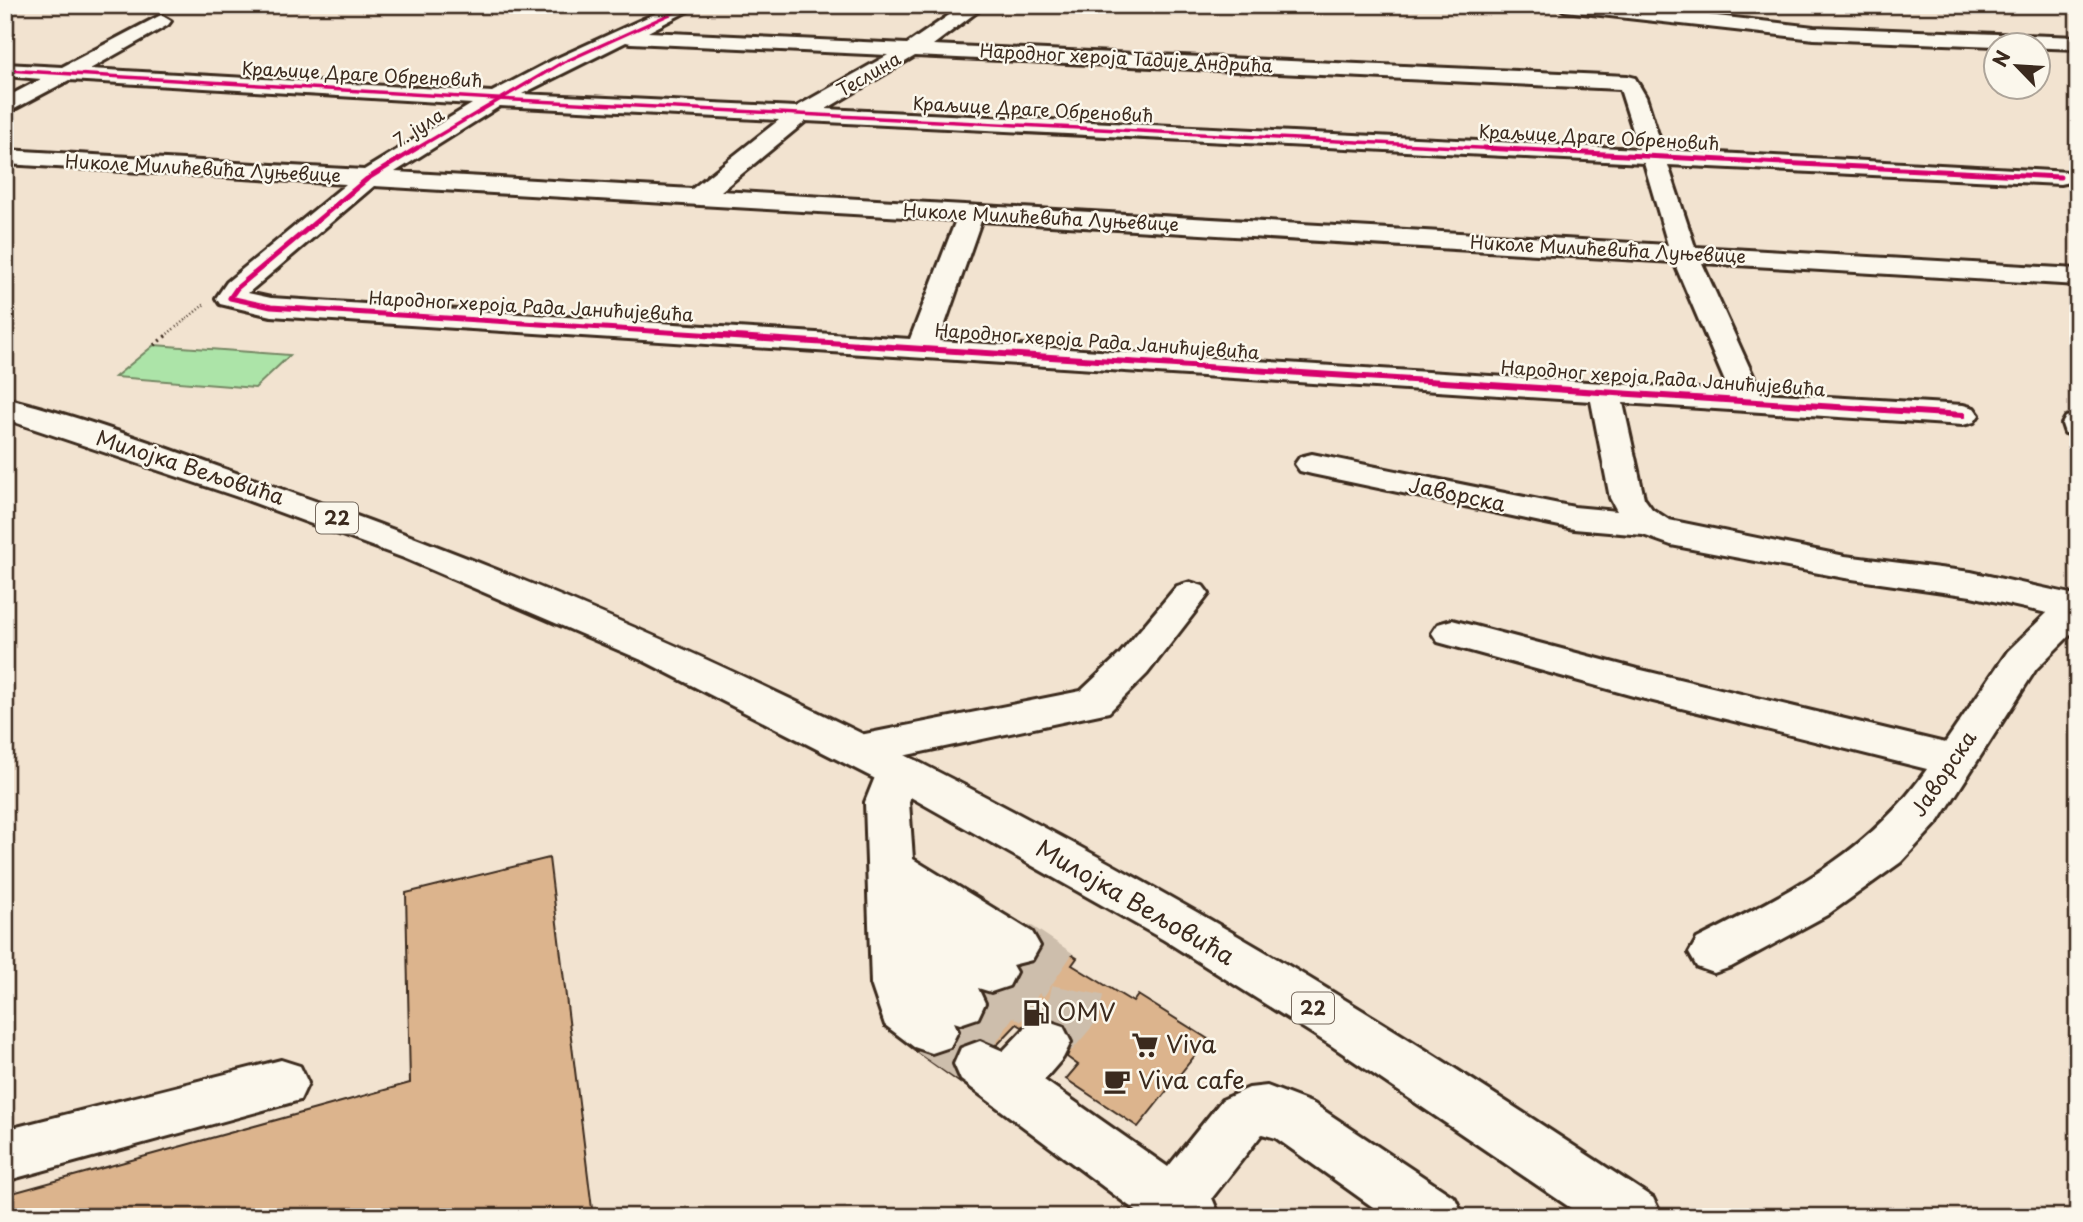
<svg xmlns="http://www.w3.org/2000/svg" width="2083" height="1222" viewBox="0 0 2083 1222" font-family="'Playpen Sans',sans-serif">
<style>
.green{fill:#ace4a8;stroke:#748763;stroke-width:2}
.building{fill:#dcb48d;stroke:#3b2a1e;stroke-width:2}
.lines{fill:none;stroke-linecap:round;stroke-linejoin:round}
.minor-tunnel{stroke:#cdbeac;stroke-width:52;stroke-dasharray:52 26;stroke-linecap:butt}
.minor-casing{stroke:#3b2a1e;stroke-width:6}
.major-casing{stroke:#3b2a1e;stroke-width:6}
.path-far1{stroke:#3b2a1e;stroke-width:2.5;stroke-dasharray:1 2.5;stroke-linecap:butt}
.path{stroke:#3b2a1e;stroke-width:3.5;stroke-dasharray:2 4.5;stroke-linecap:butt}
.minor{fill:#fbf7ec;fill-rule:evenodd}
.major{fill:#fbf7ec;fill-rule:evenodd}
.cycleway-far2-casing{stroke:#fbf7ec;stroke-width:6}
.cycleway-far1-casing{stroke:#fbf7ec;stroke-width:8}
.cycleway-casing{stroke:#fbf7ec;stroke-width:10}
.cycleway-far2{stroke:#d6006c;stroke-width:3.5}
.cycleway-far1{stroke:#d6006c;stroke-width:5}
.cycleway{stroke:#d6006c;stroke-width:6}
.labels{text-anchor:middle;stroke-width:5;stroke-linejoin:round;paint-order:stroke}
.far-street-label{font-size:18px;fill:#3b2a1e;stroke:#fbf7ec}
.shield{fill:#fbf7ec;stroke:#75685c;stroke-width:2}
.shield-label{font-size:19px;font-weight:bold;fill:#3b2a1e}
.street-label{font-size:21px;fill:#3b2a1e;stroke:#fbf7ec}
.near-street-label{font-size:24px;fill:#3b2a1e;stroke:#fbf7ec}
.near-poi-label{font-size:24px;fill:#3b2a1e;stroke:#fbf7ec;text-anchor:start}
</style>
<rect width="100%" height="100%" fill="#f2e3d0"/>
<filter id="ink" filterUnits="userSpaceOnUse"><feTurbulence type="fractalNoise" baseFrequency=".0143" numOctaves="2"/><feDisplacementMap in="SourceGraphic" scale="14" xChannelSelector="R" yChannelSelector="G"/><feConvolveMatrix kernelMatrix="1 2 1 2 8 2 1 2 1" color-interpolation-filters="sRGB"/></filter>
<g filter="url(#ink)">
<polygon class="green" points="154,345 290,355 255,388 115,377"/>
<g class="building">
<polygon points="549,858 593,1217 5,1217 5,1195 410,1083 406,893"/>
<polygon points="1035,932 1077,958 1072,965 1133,1002 1138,995 1208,1039 1138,1127 1066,1079 1078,1065 1067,1057 1073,1041 1064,1024 1044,1018 1022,1027 1017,1024 997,1045 979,1039 960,1046 952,1063 959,1082 914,1050 933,1055 952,1048 960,1032 959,1026 980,1019 987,1004 983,992 992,994 1010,988 1018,973 1016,967 1034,961 1042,947"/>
</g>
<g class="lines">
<g class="minor-tunnel">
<polyline points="1015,946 1078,988 1074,1008 1045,1042"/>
<polyline points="991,972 1065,1019"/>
<polyline points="960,1003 1007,1034"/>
<polyline points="932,1031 980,1064"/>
</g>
<defs>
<g id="minor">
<path d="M 674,5 L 699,5 L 648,32 L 907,44 L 964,5 L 986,5 L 933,45 L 1627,76 L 1635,78 L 1646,97 L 1663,150 L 2069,172 L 2072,177 L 2069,182 L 2060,184 L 1668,165 L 1695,247 L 2078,269 L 2078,285 L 1702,263 L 1761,393 L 1963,405 L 1974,408 L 1979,415 L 1974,422 L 1963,425 L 1623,403 L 1644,498 L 1652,509 L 1669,520 L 1845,556 L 1971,572 L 2075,595 L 2078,596 L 2078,627 L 2036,669 L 1939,821 L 1901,862 L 1827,915 L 1731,967 L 1714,973 L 1697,967 L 1689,953 L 1697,939 C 1788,892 1867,856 1927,769 L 1637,697 L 1438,642 L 1432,633 L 1438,624 L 1452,620 L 1637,669 L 1945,743 L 2008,651 L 2047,613 L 1971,596 L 1845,578 L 1671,545 L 1643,535 L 1574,529 L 1312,474 L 1300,471 L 1295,464 L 1300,457 L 1312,454 L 1574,507 L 1617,511 L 1610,498 L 1591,401 L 271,316 L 220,304 L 216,298 L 227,282 L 346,184 L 5,164 L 5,150 L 364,170 L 472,104 L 69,80 L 5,114 L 5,98 L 41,79 L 5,76 L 5,64 L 62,67 L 161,15 L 171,21 L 168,25 L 90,69 L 492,92 L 553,60 ZM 626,42 L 631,43 L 888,55 L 796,107 L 522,94 ZM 915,56 L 1620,89 L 1639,149 L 826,109 ZM 500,106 L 779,120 L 692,189 L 395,172 ZM 806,121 L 1644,163 L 1668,245 L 721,191 ZM 374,186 L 956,220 L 910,339 L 271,298 L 248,293 ZM 981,221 L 1674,262 L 1729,391 L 939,341 Z"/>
<polygon points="1556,5 1619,5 1814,27 2078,37 2078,49 1814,39 1565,11"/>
<polygon points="2078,414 2078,436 2065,433 2062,424 2066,417"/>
<polygon points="1190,582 1203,586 1209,594 1147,674 1109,712 860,765 845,761 839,750 845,739 860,735 1081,691 1119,655 1177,586"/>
<polygon points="903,756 918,761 925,772 913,789 909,802 913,859 1032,932 1040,946 1032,960 1012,965 1016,972 1009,986 991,992 978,988 985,1003 978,1018 960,1024 954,1022 958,1031 950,1047 932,1053 914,1047 885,1025 871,984 865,802 877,772 888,761"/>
<polygon points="1045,1020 1063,1026 1071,1042 1063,1058 1044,1080 1168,1167 1222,1100 1249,1088 1267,1086 1314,1104 1455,1198 1464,1217 1387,1217 1276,1138 1262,1134 1212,1198 1220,1217 1144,1217 961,1080 954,1064 961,1048 980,1041 1003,1051 1027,1026"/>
<polygon points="281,1060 300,1066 308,1083 300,1100 5,1181 5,1130"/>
</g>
<path id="major" d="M 5,398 C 101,422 201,461 295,494 C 639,614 965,775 1279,960 C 1406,1035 1530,1117 1653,1198 L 1662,1217 L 1584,1217 L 1332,1046 L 1164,940 L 907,795 L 644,661 L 404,558 L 241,498 L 5,419 Z"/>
</defs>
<use href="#minor" class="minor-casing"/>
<use href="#major" class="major-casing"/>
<polyline class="path-far1" points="165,336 205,304"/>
<polyline class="path" points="154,345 167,335"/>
<use href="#minor" class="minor"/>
<use href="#major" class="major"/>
<defs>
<g id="cycleway-far2">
<polyline points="5,70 496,99 1519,150"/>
<polyline points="414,150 560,64 690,5"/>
</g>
<g id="cycleway-far1">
<polyline points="417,148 367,179 237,288 230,298 271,307 731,336"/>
<polyline points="1484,148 2060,177"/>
</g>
<polyline id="cycleway" points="703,335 1963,415"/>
</defs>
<use href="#cycleway-far2" class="cycleway-far2-casing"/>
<use href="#cycleway-far1" class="cycleway-far1-casing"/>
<use href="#cycleway" class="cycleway-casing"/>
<use href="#cycleway-far2" class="cycleway-far2"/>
<use href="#cycleway-far1" class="cycleway-far1"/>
<use href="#cycleway" class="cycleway"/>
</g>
</g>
<defs>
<symbol id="fuel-bare" viewBox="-9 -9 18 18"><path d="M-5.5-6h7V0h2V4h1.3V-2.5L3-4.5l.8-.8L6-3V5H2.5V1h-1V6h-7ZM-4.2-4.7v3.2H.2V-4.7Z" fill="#3b2a1e" stroke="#fbf7ec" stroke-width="2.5" paint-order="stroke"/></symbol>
<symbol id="supermarket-bare" viewBox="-9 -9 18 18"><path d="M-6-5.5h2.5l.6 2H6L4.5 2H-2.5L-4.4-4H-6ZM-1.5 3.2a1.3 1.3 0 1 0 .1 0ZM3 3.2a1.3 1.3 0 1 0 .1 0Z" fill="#3b2a1e" stroke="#fbf7ec" stroke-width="2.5" paint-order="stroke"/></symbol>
<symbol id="cafe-bare" viewBox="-9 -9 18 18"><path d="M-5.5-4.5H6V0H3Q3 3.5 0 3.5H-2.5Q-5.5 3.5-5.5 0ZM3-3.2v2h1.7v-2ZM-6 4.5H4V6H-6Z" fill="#3b2a1e" stroke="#fbf7ec" stroke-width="2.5" paint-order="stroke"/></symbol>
</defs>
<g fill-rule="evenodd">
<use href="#fuel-bare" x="1017" y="994" width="38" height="38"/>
<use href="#supermarket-bare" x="1126" y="1026" width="38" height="38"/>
<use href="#cafe-bare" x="1098" y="1062" width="38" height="38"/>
</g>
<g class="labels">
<g class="far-street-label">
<text transform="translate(1126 59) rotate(3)" y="6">Народног хероја Тадије Андрића</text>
<text transform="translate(362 75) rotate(3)" y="6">Краљице Драге Обреновић</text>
<text transform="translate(869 75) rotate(-30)" y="6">Теслина</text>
<text transform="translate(1033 110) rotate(3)" y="6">Краљице Драге Обреновић</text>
<text transform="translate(419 128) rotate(-32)" y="6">7. јула</text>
<text transform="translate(1599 138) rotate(3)" y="6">Краљице Драге Обреновић</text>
<text transform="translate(203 169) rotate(3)" y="6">Николе Милићевића Луњевице</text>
<text transform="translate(1041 218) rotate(3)" y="6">Николе Милићевића Луњевице</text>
<text transform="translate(1608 250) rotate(3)" y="6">Николе Милићевића Луњевице</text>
<text transform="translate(531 307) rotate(3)" y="6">Народног хероја Рада Јанићијевића</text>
<text transform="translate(1097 342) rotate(4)" y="6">Народног хероја Рада Јанићијевића</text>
<text transform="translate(1663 379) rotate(4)" y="6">Народног хероја Рада Јанићијевића</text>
</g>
<g class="shield">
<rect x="316" y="502.5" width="42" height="31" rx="5"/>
<rect x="1292" y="992.5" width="42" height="31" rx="5"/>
</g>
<g class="shield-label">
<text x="337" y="525">22</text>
<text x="1313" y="1015">22</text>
</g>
<g class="street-label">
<text transform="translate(190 468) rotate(18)" y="7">Милојка Вељовића</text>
<text transform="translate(1457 495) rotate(12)" y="7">Јаворска</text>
<text transform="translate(1944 774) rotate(-56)" y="7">Јаворска</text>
</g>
<g class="near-street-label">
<text transform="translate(1135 903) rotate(30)" y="8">Милојка Вељовића</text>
</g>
<g class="near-poi-label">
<text x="1057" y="1021">OMV</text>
<text x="1166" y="1053">Viva</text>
<text x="1138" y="1089">Viva cafe</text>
</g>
</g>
<rect width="2083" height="1222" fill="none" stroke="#fbf7ec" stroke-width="28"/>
<rect x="14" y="14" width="2055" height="1194" fill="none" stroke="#3b2a1e" stroke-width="2.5" filter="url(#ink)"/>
<g transform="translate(2017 66) rotate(295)"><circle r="33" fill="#fbf7ec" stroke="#aea59a" stroke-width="2"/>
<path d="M0-5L12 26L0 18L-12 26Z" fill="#3b2a1e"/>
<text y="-10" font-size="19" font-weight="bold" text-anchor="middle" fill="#3b2a1e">N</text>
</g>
</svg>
